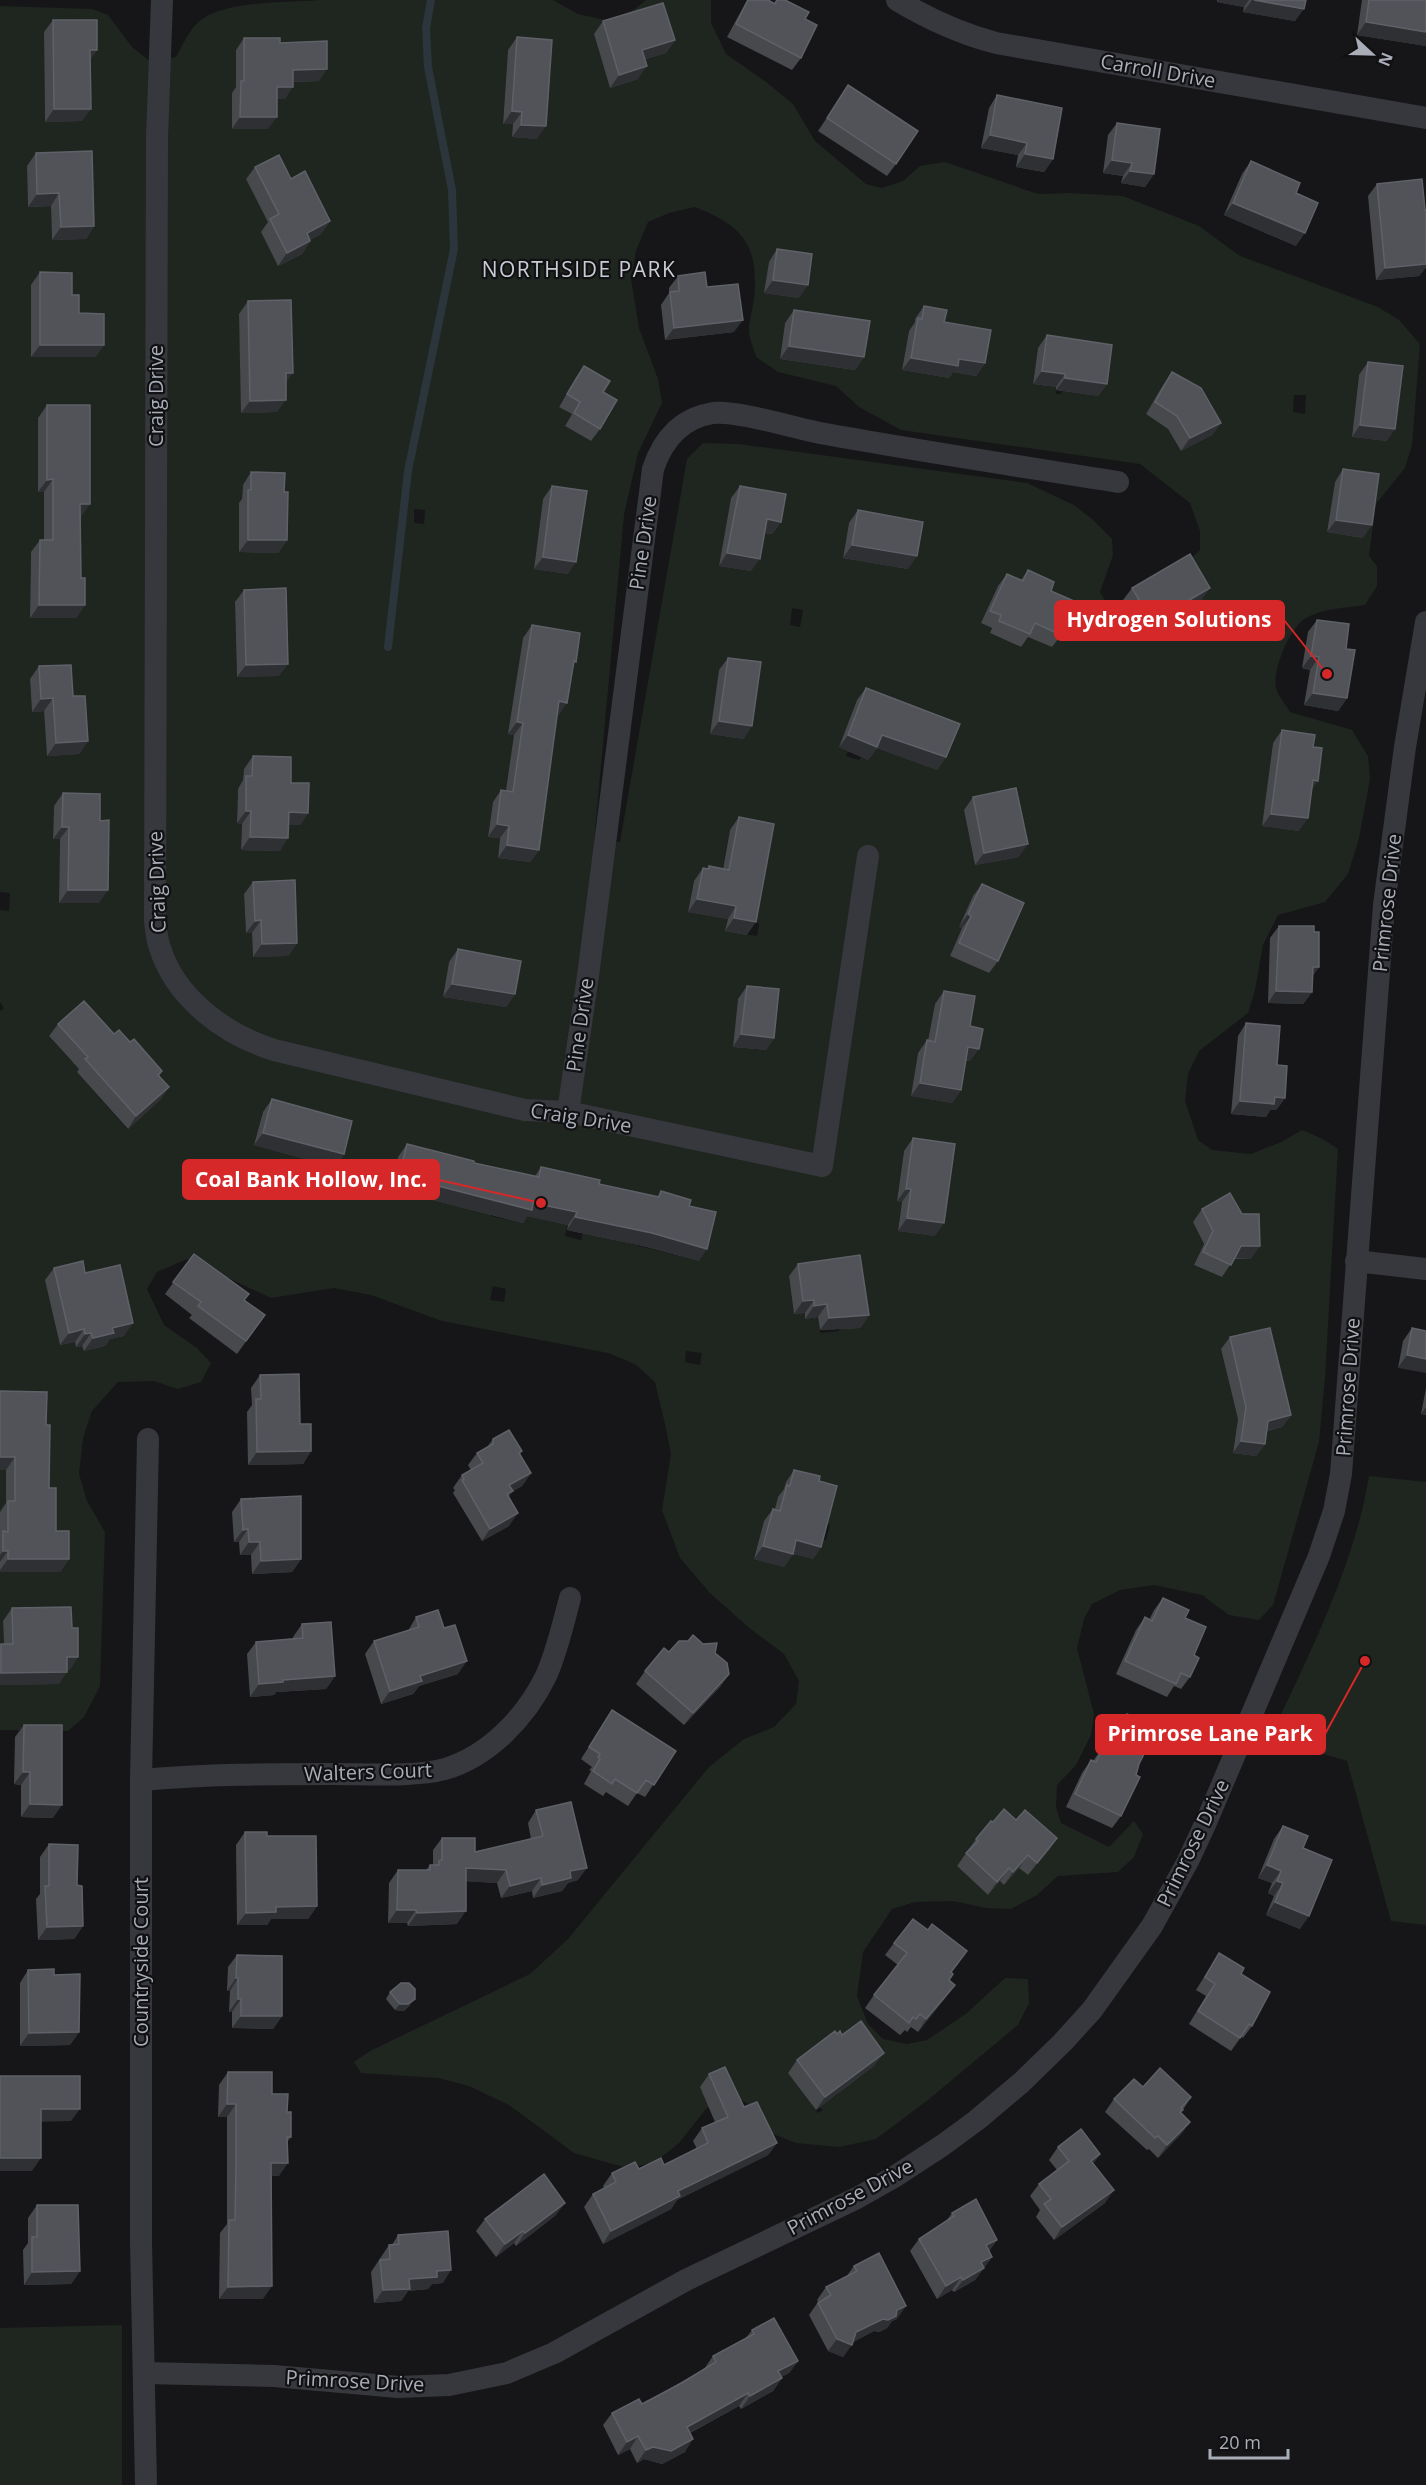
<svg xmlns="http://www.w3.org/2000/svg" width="1426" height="2485" viewBox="0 0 1426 2485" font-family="'Open Sans',sans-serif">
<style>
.green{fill:#1e261f;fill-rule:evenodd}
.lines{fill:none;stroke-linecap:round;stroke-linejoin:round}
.stream{stroke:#2c353c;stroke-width:8}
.minor{stroke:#37383d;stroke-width:22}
.wall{fill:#47494d}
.shaded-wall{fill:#2f3033}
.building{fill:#525359;stroke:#5f6168;stroke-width:1.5}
.labels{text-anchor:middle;stroke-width:4.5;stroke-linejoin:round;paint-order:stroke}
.street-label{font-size:20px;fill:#a8adb8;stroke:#111113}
.neighbourhood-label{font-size:21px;letter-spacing:1.5px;fill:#c9ccd4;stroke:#111113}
.leader{fill:none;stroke:#d62828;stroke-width:2}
.callout-dot{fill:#d62828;stroke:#111113;stroke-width:2}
.callout{fill:#d62828;stroke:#d62828;stroke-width:2}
.callout-label{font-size:21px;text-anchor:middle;font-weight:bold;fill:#fff}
</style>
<rect width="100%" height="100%" fill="#161618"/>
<g class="green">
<path d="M 320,0 L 553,0 L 578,14 L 610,21 L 635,9 L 646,0 L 711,0 L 711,23 L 726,54 L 766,82 L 793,104 L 815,141 L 866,184 L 882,188 L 903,181 L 920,166 L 945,162 L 1038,194 L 1069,193 L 1123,196 L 1199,226 L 1240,256 L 1378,307 L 1399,320 L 1420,344 L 1412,445 L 1405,468 L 1376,504 L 1369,556 L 1377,566 L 1377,586 L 1365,605 C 1346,608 1323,608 1306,618 C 1290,627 1272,670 1276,688 C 1278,696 1286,705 1290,712 L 1352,730 L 1368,756 L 1370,779 L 1359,838 L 1348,874 L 1325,902 L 1278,915 L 1263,945 L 1255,990 L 1248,1013 L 1199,1051 L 1188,1074 L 1185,1101 L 1198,1140 L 1212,1150 L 1251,1154 L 1281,1142 L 1302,1130 L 1323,1139 L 1338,1149 L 1325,1377 L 1319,1442 L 1273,1605 L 1259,1620 L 1229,1615 L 1202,1595 L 1154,1585 L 1120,1590 L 1092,1604 L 1084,1619 L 1077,1648 L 1094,1714 L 1091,1735 L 1076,1765 L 1057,1785 L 1056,1807 L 1061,1823 L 1109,1847 L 1134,1821 L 1143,1834 L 1134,1857 L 1118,1872 L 1058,1876 L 1037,1895 L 1011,1909 L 986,1908 L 953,1901 L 915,1902 L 892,1909 L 863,1952 L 857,1996 L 868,2024 L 883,2039 L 907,2044 L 927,2040 L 967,2013 L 1005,1978 L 1028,1979 L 1029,2003 L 1018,2025 L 928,2100 L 876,2139 L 839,2147 L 796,2143 L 768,2132 C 758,2106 751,2103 726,2095 L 706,2109 L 679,2143 L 654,2163 L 627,2168 L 574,2153 L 509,2105 L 469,2086 L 438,2078 L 361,2073 L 354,2062 L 370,2051 L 530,1974 L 568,1939 L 709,1767 L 744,1739 L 774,1727 L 796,1704 L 799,1681 L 784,1654 L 748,1627 L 710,1593 L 680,1558 L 662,1510 L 671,1454 L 665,1424 L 655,1382 L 635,1364 L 608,1353 L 442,1321 L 371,1295 L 334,1288 L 271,1298 L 187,1259 L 157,1272 L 147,1289 L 164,1325 L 197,1348 L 211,1363 L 201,1382 L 178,1389 L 154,1381 L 118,1382 L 92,1411 L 83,1438 L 79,1474 L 87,1501 L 105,1532 L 100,1686 L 84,1717 L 68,1731 L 0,1730 L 0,1685 L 58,1684 L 58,1670 L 70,1669 L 69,1641 L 63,1641 L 62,1620 L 3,1621 L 4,1646 L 14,1646 L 14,1657 L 0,1657 L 0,1572 L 59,1572 L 60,1544 L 47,1543 L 47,1520 L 45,1520 L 44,1515 L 47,1515 L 47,1501 L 29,1501 L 28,1498 L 7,1498 L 6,1514 L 0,1514 L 0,1470 L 41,1470 L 41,1438 L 30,1438 L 30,1430 L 37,1430 L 37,1405 L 0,1404 L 0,1011 L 4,1008 L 0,1002 L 0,910 L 9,911 L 10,893 L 0,892 L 0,6 L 92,9 L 108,15 L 132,47 L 151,62 L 176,57 C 183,45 190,27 202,19 C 231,0 285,3 320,0 ZM 654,16 L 665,53 L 633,62 L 638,79 L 610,87 L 594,34 ZM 88,32 L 88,62 L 82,63 L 82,121 L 45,122 L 44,33 ZM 236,50 L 271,50 L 271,63 L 285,64 L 285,98 L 268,99 L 268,129 L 232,128 L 232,93 L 236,93 ZM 508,50 L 543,53 L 537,139 L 513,137 L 513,124 L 503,123 ZM 319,53 L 319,81 L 301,81 L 300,54 ZM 83,164 L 85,239 L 52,240 L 51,206 L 28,206 L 27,166 ZM 270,168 L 282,191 L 296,184 L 321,234 L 298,246 L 301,254 L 278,266 L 261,232 L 275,224 L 263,202 L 259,204 L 247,179 ZM 695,207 C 743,226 759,245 754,298 C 753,308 749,320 749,330 C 749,339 754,349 756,357 L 778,372 L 836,386 L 859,407 L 901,430 L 1140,464 L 1190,503 L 1200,531 L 1200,550 L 1181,567 L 1201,601 L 1143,634 L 1123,600 L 1106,602 L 1100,592 L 1113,555 L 1112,539 L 1092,519 L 1074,505 L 1027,483 L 739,444 L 703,443 L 687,459 L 620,842 L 594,842 L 624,515 L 638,453 L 662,403 L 658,379 L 639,328 L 631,279 L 636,251 L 648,222 L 669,213 ZM 769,262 L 803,267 L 799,298 L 765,293 ZM 31,285 L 63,286 L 63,308 L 70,308 L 70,326 L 95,327 L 95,357 L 31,357 ZM 282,312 L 284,385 L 277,385 L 277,412 L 242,413 L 239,314 ZM 916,319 L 937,323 L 935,335 L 981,343 L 976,375 L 950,371 L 948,378 L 902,370 L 909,331 L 913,331 ZM 785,323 L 860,333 L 855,369 L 780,359 ZM 1090,345 L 1103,347 L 1101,356 L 1103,357 L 1098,396 L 1062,391 L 1061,394 L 1056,394 L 1056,387 L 1033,384 L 1038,348 L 1088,355 ZM 1359,375 L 1394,379 L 1387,441 L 1352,437 ZM 575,379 L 601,394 L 594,405 L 608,413 L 591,441 L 565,426 L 572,414 L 559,406 ZM 1164,385 L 1192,401 L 1212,435 L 1181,451 L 1168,429 L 1146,414 ZM 1294,395 L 1306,395 L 1305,414 L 1293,412 ZM 38,418 L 81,418 L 81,517 L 44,516 L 44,492 L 38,492 ZM 1335,482 L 1370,487 L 1363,537 L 1327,532 ZM 243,485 L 276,486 L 275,505 L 279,505 L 278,553 L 239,552 L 239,503 L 242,503 ZM 543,499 L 578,504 L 567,574 L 534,569 ZM 731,499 L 777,507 L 772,534 L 758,532 L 751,571 L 719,566 ZM 414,509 L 425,510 L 424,524 L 414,523 ZM 849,523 L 914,534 L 908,569 L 843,557 ZM 71,552 L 72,591 L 76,591 L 76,617 L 30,618 L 31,553 ZM 1019,583 L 1045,595 L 1042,604 L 1067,615 L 1052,647 L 1026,636 L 1020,647 L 990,633 L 992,628 L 982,623 L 998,586 L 1014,594 ZM 277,601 L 279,676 L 237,677 L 235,603 ZM 792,608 L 803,610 L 800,627 L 790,625 ZM 523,638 L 571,646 L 559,715 L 550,714 L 545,740 L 509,734 ZM 719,671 L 752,675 L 744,738 L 710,734 ZM 62,677 L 64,709 L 77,709 L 79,754 L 47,755 L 44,711 L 32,711 L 30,680 ZM 857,700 L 951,737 L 937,770 L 874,747 L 868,760 L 861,757 L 859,760 L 846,756 L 848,751 L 839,747 ZM 1273,743 L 1306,747 L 1304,760 L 1313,762 L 1309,793 L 1304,793 L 1299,831 L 1262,826 ZM 244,769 L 282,770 L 282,796 L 300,796 L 300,825 L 280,825 L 279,851 L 241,849 L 242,824 L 237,823 L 238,789 L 243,789 ZM 509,773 L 541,777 L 530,862 L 498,858 L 500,838 L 488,836 L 493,803 L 504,804 ZM 1007,801 L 1019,856 L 975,865 L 964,810 ZM 54,806 L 91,807 L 91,833 L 100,833 L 99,903 L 59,902 L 60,839 L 53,839 ZM 730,830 L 765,836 L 749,921 L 759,923 L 757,936 L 726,931 L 728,917 L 718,915 L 717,917 L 688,912 L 694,881 L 700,882 L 700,879 L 720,882 ZM 286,893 L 287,918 L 297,918 L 297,929 L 287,931 L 288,956 L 253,957 L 252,933 L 246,933 L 244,894 ZM 973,897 L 1015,916 L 989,973 L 950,956 L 962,928 L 959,927 ZM 449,962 L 512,973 L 506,1007 L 443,997 ZM 738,999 L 770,1002 L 765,1050 L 733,1047 ZM 935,1004 L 966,1009 L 961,1039 L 974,1042 L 970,1061 L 960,1060 L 952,1103 L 911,1096 L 918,1053 L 930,1055 L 933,1036 L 930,1035 ZM 75,1014 L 98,1039 L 92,1045 L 98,1053 L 110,1042 L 122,1055 L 125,1052 L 153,1083 L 149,1087 L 160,1100 L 127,1129 L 77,1072 L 84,1065 L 78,1058 L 72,1062 L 49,1036 ZM 263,1112 L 343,1133 L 335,1166 L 254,1145 ZM 904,1151 L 945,1156 L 935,1236 L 898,1231 L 902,1202 L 897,1201 ZM 398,1157 L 465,1173 L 457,1205 L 390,1189 ZM 533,1180 L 591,1193 L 581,1240 L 565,1236 L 568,1222 L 554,1219 L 553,1222 L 525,1215 L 523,1223 L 491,1216 L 498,1183 L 530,1190 ZM 652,1204 L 682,1212 L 681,1218 L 707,1225 L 698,1261 L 616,1240 L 624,1205 L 650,1210 ZM 1221,1206 L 1233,1227 L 1250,1227 L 1251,1259 L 1232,1258 L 1222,1277 L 1194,1265 L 1204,1244 L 1193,1222 ZM 852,1268 L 857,1312 L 837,1315 L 839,1331 L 820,1333 L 818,1317 L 806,1319 L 805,1313 L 794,1314 L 789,1276 ZM 74,1274 L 79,1295 L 87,1293 L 85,1284 L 111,1278 L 124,1336 L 104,1340 L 105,1346 L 84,1350 L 82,1346 L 76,1347 L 75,1342 L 60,1345 L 46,1281 ZM 493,1286 L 506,1289 L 504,1302 L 490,1300 ZM 1262,1340 L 1282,1427 L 1256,1433 L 1249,1406 L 1236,1409 L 1221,1349 ZM 686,1351 L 702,1353 L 700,1365 L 685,1362 ZM 1236,1432 L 1259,1435 L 1256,1456 L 1233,1452 ZM 786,1483 L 811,1489 L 810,1493 L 828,1498 L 822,1522 L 830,1525 L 826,1540 L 818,1538 L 812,1559 L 788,1553 L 784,1567 L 754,1559 L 764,1522 L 773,1524 L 778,1498 L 781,1498 ZM 995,1822 L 1007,1833 L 1016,1823 L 1048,1850 L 1028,1875 L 1015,1864 L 1010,1870 L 1014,1873 L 1005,1884 L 1000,1881 L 988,1895 L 957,1866 L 970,1854 L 967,1851 L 982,1834 L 984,1835 ZM 843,2041 L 848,2047 L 857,2041 L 875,2065 L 837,2092 L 838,2094 L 820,2107 L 823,2110 L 818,2113 L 788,2072 L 826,2044 L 828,2046 L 831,2044 L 833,2048 Z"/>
<path d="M 1369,1476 L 1426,1482 L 1426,1925 L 1391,1921 L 1347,1761 L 1270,1738 C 1308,1657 1355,1564 1369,1476 Z"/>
<polygon points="122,2325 122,2485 0,2485 0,2328"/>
</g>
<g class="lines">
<polyline class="stream" points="388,647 408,471 454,249 452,190 428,67 426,28 431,0"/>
<g class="minor">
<path d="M 162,0 L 157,138 L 155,921 C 156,930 157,940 160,948 C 176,999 226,1035 274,1050 L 525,1110 L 568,1112 L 822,1166 L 868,856"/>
<path d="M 897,0 C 930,20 959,33 996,43 L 1426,118"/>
<path d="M 568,1112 L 588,976 L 653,469 C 663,439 681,418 713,413 C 736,410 794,428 820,433 C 919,451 1019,466 1118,482"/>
<polyline points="1356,1261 1426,1269"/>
<path d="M 141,1780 C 206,1774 271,1774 336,1774 C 367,1774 416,1777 445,1769 C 489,1756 526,1717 546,1676 C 557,1652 563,1624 570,1598"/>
<polyline points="144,2373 274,2376 398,2387 449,2385 507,2373 554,2353 686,2280 857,2198 894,2177 943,2145 977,2120 1022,2082 1063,2042 1092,2010 1152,1926 1188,1861 1207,1820 1319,1556 1334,1511 1341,1474 1384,905 1405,747 1426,622"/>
<polyline points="146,2485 141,2242 141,1780 148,1439"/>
</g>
</g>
<g class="wall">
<polygon points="747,0 768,0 774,3 776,0 785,0 805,19 801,58 792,70 727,37"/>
<polygon points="1217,0 1306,0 1295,21 1243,12 1244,7 1217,2"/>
<polygon points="1362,0 1426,0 1426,46 1357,35"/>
<polygon points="53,20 97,50 91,58 82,121 45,122 44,32"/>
<polygon points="603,21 675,40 666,53 645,59 638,79 610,88 594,34"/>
<polygon points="517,37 537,139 512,137 513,124 503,124 508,50"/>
<polygon points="244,38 280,43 319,81 293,82 285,99 277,99 268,129 232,129 232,93 236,87 236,50"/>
<polygon points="997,95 1053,159 1044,172 1016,167 1018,155 981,148 989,108"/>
<polygon points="840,98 896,164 887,176 818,131"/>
<polygon points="1117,123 1154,174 1145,187 1121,183 1123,176 1103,173 1108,135"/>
<polygon points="36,153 94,226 86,239 52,240 51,206 28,207 27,166"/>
<polygon points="1251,161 1296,193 1296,246 1224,215 1242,174"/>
<polygon points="255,167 291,179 330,221 321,234 310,240 310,241 302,254 278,266 261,232 268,222 246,179"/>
<polygon points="1377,184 1425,210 1426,210 1426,267 1419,276 1376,280 1368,196"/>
<polygon points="777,249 799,298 764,293 769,262"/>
<polygon points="40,272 79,313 104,345 95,357 31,357 31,285"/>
<polygon points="678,276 707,287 734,332 665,340 661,305 669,293 669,288"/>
<polygon points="248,301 286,383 277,412 241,413 239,314"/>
<polygon points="924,306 944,322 985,363 976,376 953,372 949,378 902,370 909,331 915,322 915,319"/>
<polygon points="794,310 864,357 855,370 780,359 785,323"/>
<polygon points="1047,335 1107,384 1098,396 1056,390 1056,387 1033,384 1038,348"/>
<polygon points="1368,362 1387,441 1352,437 1359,375"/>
<polygon points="584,366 600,429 591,441 565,426 572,414 559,407 575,379"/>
<polygon points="1172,372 1221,423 1212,435 1181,451 1168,429 1146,414 1163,385"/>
<polygon points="47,405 81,517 80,517 81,578 85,605 76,618 30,618 31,552 40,540 44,540 44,492 38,492 38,418"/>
<polygon points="1343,469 1363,538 1327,532 1335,482"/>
<polygon points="251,472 284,492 287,540 278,553 239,552 239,503 242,499 243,485"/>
<polygon points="552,486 568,574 534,569 543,499"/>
<polygon points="740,486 781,522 772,534 764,533 751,571 719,566 731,498"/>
<polygon points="858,510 908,569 843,558 849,523"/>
<polygon points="1028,570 1061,635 1052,647 1028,637 1021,647 990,633 992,628 981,623 998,586 1007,574 1021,580"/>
<polygon points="1132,588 1201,601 1143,635 1123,600"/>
<polygon points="244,590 279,676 237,677 235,602"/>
<polygon points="1317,620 1347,698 1338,711 1304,705 1310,670 1302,668 1308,632"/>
<polygon points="532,625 573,665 559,715 557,715 539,850 530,862 498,858 500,838 488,837 493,802 501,790 506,790 514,735 508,734 523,638"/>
<polygon points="728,658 744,739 710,734 719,670"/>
<polygon points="39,666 73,696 88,741 79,754 47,756 44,711 32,712 30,679"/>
<polygon points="866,688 946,757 937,770 877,748 868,760 839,747 857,700"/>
<polygon points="1282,730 1313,747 1299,831 1262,826 1273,743"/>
<polygon points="253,756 291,783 308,813 300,825 289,825 280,851 241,850 242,824 237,823 238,789 243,780 244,769"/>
<polygon points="63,793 99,903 59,903 60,839 53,839 54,806"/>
<polygon points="973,797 1019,857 975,865 964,810"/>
<polygon points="739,817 747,935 725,931 728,919 688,912 694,881 703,868 707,869 709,866 723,869 730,830"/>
<polygon points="253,882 297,943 288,956 253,957 252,933 246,933 244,894"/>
<polygon points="982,884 998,961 989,973 950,956 962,928 959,927 973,896"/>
<polygon points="1279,926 1314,932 1319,967 1313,975 1312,992 1303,1004 1268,1003 1270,938"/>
<polygon points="458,949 515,994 506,1007 443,997 449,962"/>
<polygon points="747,986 774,1038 766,1050 733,1047 738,999"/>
<polygon points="944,991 970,1026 970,1061 966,1061 961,1090 952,1103 911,1096 918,1053 927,1040 928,1041 935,1004"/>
<polygon points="1246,1023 1277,1065 1285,1098 1276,1110 1270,1110 1266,1117 1231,1114 1238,1036"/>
<polygon points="58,1024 114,1034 130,1042 162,1071 159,1076 169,1087 160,1100 128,1129 77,1072 79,1069 49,1036"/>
<polygon points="272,1099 344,1154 335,1167 254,1145 263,1112"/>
<polygon points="913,1138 935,1236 898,1231 902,1202 897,1201 904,1151"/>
<polygon points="407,1144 474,1163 535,1176 541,1167 599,1184 657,1197 661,1191 689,1206 699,1261 643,1246 567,1230 568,1225 527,1216 523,1223 390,1189 398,1157"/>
<polygon points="1202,1209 1251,1259 1234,1259 1222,1277 1194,1265 1204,1244 1193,1222"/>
<polygon points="194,1254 244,1300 265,1315 237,1354 189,1318 192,1315 165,1294"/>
<polygon points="798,1264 869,1315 860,1328 820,1330 818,1317 805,1319 805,1313 794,1314 789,1276"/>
<polygon points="54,1268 85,1273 124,1336 110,1339 105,1346 84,1351 82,1346 76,1347 75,1342 60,1345 45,1280"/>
<polygon points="1412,1328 1426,1331 1398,1368 1403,1341"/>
<polygon points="1230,1337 1291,1415 1282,1427 1267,1431 1265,1444 1256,1456 1233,1453 1238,1419 1221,1349"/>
<polygon points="260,1375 300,1424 311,1451 303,1464 248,1465 247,1412 252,1405 251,1388"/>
<polygon points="1426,1388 1426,1415 1421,1414"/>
<polygon points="0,1391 46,1425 49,1488 56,1531 69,1559 60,1572 0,1572 0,1512 6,1503 6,1470 0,1470"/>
<polygon points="493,1439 522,1451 520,1454 531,1473 522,1486 513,1491 508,1497 509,1526 482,1541 453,1493 455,1490 453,1488 462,1475 471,1470 468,1465 477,1453 487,1447"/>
<polygon points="794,1470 819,1481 821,1547 813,1559 793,1554 784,1567 754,1559 764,1521 773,1509 775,1509 778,1497 784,1489 786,1482"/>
<polygon points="241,1499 301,1559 292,1572 252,1574 251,1555 240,1555 239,1542 234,1542 232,1512"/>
<polygon points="1163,1598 1185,1618 1194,1655 1190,1677 1181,1689 1174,1686 1167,1697 1116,1674 1136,1630 1145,1617 1149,1620 1154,1610"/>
<polygon points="12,1608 70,1670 67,1670 59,1684 0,1685 0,1645 1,1644 4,1644 3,1621"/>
<polygon points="416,1617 458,1674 419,1686 413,1694 381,1704 365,1654 374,1641 408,1631"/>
<polygon points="302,1624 335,1676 326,1689 276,1692 274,1695 250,1697 247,1654 256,1642 293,1639 293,1637"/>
<polygon points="669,1652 715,1653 729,1674 720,1687 684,1725 636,1684 645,1671"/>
<polygon points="612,1710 676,1751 645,1797 637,1793 628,1806 606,1792 603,1796 584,1784 591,1771 589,1770 592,1767 581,1759"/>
<polygon points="1127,1714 1139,1764 1121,1816 1112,1828 1066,1807 1082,1773 1091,1760 1093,1761 1103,1747 1108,1749 1119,1727"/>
<polygon points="24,1725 53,1818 21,1817 21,1785 14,1784 15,1737"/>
<polygon points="536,1810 578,1880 568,1883 562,1891 533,1898 532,1891 501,1898 497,1883 466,1881 457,1924 408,1926 407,1923 388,1923 389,1883 398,1870 426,1870 430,1865 433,1865 433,1850 442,1838 475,1852 531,1839 528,1823"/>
<polygon points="1016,1820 1057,1838 1049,1850 1028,1875 1019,1868 1004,1885 1000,1881 988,1895 957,1866 976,1839 993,1822"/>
<polygon points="1283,1826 1303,1848 1300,1929 1266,1915 1274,1896 1268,1893 1272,1883 1258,1878 1274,1839"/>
<polygon points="245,1832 267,1836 317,1906 308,1919 271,1919 267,1925 237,1925 236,1845"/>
<polygon points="49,1844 77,1885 83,1926 74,1939 38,1940 36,1899 40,1894 40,1857"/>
<polygon points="894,1943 958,1964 951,1972 953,1974 949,1980 946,1997 918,2032 911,2027 907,2032 905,2030 900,2035 865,2008 874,1995 898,1965 885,1955"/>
<polygon points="1219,1953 1241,1974 1252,2026 1243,2038 1241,2037 1231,2051 1189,2024 1206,1996 1196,1990"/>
<polygon points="237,1955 282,2016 273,2029 232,2028 232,2012 229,2012 230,1991 227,1991 228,1967"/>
<polygon points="28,1970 54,1975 79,2032 70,2045 20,2046 20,1983"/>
<polygon points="390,1992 410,2005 404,2011 395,2010 386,1999"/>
<polygon points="837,2034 842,2035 875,2065 816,2110 788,2073 797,2060"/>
<polygon points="228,2072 272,2094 287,2112 291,2137 287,2142 279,2176 272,2176 263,2299 219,2299 220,2233 227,2224 227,2117 218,2117 219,2085"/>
<polygon points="709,2074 744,2107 777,2143 768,2155 677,2200 671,2209 603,2244 584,2207 593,2194 604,2188 603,2186 612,2173 664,2165 697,2149 693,2141 702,2128 715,2122 700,2087"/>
<polygon points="1143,2087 1191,2097 1181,2113 1190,2122 1181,2134 1158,2158 1149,2149 1147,2150 1105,2112 1114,2099"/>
<polygon points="1058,2147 1100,2154 1093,2164 1105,2203 1054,2240 1036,2217 1040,2210 1030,2196 1039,2184 1057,2170 1049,2160"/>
<polygon points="37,2205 80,2271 71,2284 24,2285 23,2250 28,2243 28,2218"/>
<polygon points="952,2213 997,2240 989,2251 992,2257 975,2280 954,2292 952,2290 937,2299 910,2251 919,2239 947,2220"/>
<polygon points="556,2215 516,2246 514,2243 496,2257 476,2231 485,2219"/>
<polygon points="398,2235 443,2283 432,2284 428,2289 408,2291 401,2301 374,2303 371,2272 389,2245 392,2245"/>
<polygon points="854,2266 897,2319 892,2321 887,2328 879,2332 874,2331 853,2342 843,2357 828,2351 809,2315 818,2302 817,2300 826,2287 846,2277"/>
<polygon points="752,2330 798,2361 789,2373 781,2377 782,2378 773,2391 741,2409 739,2406 690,2433 685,2452 662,2464 644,2459 637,2463 630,2449 618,2455 603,2425 612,2413 642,2404 704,2369 713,2356 745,2339"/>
</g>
<g class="shaded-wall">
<polygon points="1218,0 1249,0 1244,7 1217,2"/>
<polygon points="1252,0 1254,0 1304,9 1295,21 1243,12"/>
<polygon points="1366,22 1426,32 1426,46 1357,35"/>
<polygon points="675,40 666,53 633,62 642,50"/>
<polygon points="90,50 97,50 88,62"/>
<polygon points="647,66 638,79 610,88 619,75"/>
<polygon points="327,69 319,81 285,82 293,70"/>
<polygon points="277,87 293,87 285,99 268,99"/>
<polygon points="54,109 91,109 82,121 45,122"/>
<polygon points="512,111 522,112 513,124 503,124"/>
<polygon points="240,117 277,117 268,129 232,129"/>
<polygon points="521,125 546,126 537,139 512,137"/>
<polygon points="990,135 1027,143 1018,155 981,148"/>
<polygon points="1025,154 1053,159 1044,172 1016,167"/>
<polygon points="1112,160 1132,163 1123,176 1103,173"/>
<polygon points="1130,171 1154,174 1145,187 1121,183"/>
<polygon points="59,193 51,206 28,207 37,194"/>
<polygon points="1233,203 1305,233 1296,246 1224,215"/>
<polygon points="330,221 321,234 298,246 307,233"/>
<polygon points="94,226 86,239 52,240 61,227"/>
<polygon points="310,241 302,254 278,266 287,253"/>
<polygon points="1426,264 1426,267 1419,276 1376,280 1385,268"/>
<polygon points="773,280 808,285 799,298 764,293"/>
<polygon points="743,320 734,332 665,340 674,328"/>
<polygon points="40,345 104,345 95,357 31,357"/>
<polygon points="789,346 864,357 855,370 780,359"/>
<polygon points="911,358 959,359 985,363 976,376 953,372 949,378 902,370"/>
<polygon points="1042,371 1065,374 1056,387 1033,384"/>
<polygon points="286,373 293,373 284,385"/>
<polygon points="1065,378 1107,384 1098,396 1056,390"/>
<polygon points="286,400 277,412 241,413 250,401"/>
<polygon points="1221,423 1212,435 1181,451 1190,438"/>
<polygon points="1360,425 1395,429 1387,441 1352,437"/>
<polygon points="53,479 44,492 38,492 47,480"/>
<polygon points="80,504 90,504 81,517 71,517"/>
<polygon points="767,519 781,522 772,534 758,532"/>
<polygon points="1336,520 1372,525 1363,538 1327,532"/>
<polygon points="248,540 287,540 278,553 239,552"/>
<polygon points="852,545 917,556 908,569 843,558"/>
<polygon points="727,553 760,559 751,571 719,566"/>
<polygon points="543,557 576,562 568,574 534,569"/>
<polygon points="1210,588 1201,601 1143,635 1152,622"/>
<polygon points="39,605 85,605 76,618 30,618"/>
<polygon points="1311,656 1319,657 1310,670 1302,668"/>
<polygon points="288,664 279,676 237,677 246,665"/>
<polygon points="1313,693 1347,698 1338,711 1304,705"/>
<polygon points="53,698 44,711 32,712 41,699"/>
<polygon points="559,701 567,703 559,715 550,714"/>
<polygon points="719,721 752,726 744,739 710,734"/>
<polygon points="517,722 523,723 514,735 508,734"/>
<polygon points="848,735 882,735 946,757 937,770 877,748 868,760 839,747"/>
<polygon points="88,741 79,754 47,756 56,743"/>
<polygon points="1313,780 1318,781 1309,793"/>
<polygon points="246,811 251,811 242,824 237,823"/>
<polygon points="289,812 308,813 300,825 280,825"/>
<polygon points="1271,814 1308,818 1299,831 1262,826"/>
<polygon points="497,824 509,826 500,838 488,837"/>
<polygon points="62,827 69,827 60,839 53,839"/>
<polygon points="250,837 288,838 280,851 241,850"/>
<polygon points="1028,844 1019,857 975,865 984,853"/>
<polygon points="507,845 539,850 530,862 498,858"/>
<polygon points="68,890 108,890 99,903 59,903"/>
<polygon points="697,899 736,906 728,919 688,912"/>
<polygon points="968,914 971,916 962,928 959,927"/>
<polygon points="734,918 756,922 747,935 725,931"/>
<polygon points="261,920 252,933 246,933 255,921"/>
<polygon points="297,943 288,956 253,957 262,944"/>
<polygon points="1313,967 1319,967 1310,980"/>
<polygon points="452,984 515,994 506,1007 443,997"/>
<polygon points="1276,991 1312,992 1303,1004 1268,1003"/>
<polygon points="741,1034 774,1038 766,1050 733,1047"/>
<polygon points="968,1047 979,1049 970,1061 960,1060"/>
<polygon points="920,1083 961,1090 952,1103 911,1096"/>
<polygon points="169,1087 160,1100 128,1129 136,1116"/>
<polygon points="1275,1097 1285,1098 1276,1110 1270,1110 1266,1117 1231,1114 1240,1101"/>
<polygon points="263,1133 344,1154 335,1167 254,1145"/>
<polygon points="399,1176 533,1203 577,1212 568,1225 527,1216 523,1223 390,1189"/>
<polygon points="906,1189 911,1189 902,1202 897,1201"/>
<polygon points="575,1217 652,1233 707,1249 699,1261 643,1246 567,1230"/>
<polygon points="907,1218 944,1223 935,1236 898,1231"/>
<polygon points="1241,1246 1260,1246 1251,1259 1232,1258"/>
<polygon points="814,1300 805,1313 794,1314 803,1301"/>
<polygon points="827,1304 818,1317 805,1319 814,1306"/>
<polygon points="869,1315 860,1328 820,1330 829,1318"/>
<polygon points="133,1323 124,1336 110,1339 105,1346 84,1351 93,1338 112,1328"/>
<polygon points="84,1329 75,1342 60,1345 69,1333"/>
<polygon points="91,1333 82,1346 76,1347 85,1334"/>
<polygon points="1407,1355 1426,1359 1426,1373 1398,1368"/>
<polygon points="1426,1407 1426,1415 1421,1414"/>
<polygon points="1291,1415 1282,1427 1260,1432 1268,1421"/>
<polygon points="1241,1441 1265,1444 1256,1456 1233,1453"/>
<polygon points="311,1451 303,1464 248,1465 257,1452"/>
<polygon points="0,1457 15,1457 6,1470 0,1470"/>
<polygon points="531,1473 522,1486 513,1491 504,1504 509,1485"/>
<polygon points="518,1513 509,1526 482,1541 490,1529"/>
<polygon points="248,1529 239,1542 234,1542 243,1530"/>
<polygon points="796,1540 821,1547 813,1559 793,1554 784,1567 754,1559 763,1546"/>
<polygon points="249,1542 260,1542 251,1555 240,1555"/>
<polygon points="3,1551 8,1551 0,1562 0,1555"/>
<polygon points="8,1559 69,1559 60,1572 0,1572 0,1570"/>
<polygon points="301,1559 292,1572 252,1574 261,1561"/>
<polygon points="67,1657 78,1657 70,1670 58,1670"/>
<polygon points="467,1661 458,1674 419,1686 413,1694 381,1704 390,1691 420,1676"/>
<polygon points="67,1672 59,1684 0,1685 0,1675 1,1673"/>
<polygon points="729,1674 720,1687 684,1725 693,1713"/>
<polygon points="335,1676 326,1689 276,1692 274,1695 250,1697 259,1684 283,1680"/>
<polygon points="23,1772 30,1772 21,1785 14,1784"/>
<polygon points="30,1804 62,1805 53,1818 21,1817"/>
<polygon points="1057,1838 1049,1850 1028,1875 1037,1863"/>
<polygon points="1028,1855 1019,1868 1004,1885 1013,1872"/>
<polygon points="1267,1865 1281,1871 1272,1883 1258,1878"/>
<polygon points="466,1868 506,1870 497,1883 457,1881"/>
<polygon points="587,1868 578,1880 568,1883 562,1891 533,1898 542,1885 570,1871"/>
<polygon points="1009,1868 1000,1881 988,1895 997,1882"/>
<polygon points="541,1878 532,1891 501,1898 510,1886"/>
<polygon points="1277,1881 1283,1883 1274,1896 1268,1893"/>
<polygon points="1275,1902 1309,1916 1300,1929 1266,1915"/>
<polygon points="317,1906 308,1919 271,1919 267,1925 237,1925 246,1913 276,1907"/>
<polygon points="397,1910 416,1910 407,1923 388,1923"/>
<polygon points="466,1911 457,1924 408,1926 417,1913"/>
<polygon points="83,1926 74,1939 38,1940 47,1927"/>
<polygon points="236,1978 238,1978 230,1991 227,1991"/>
<polygon points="955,1985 946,1997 918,2032 926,2019"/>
<polygon points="238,1999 241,1999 232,2012 229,2012"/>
<polygon points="415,1999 410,2005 404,2011 395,2010 400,2004"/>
<polygon points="241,2016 282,2016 273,2029 232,2028"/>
<polygon points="79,2032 70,2045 20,2046 29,2033"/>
<polygon points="884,2053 875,2065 816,2110 825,2097"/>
<polygon points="227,2104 236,2104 227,2117 218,2117"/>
<polygon points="41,2109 80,2109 71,2121 32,2122"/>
<polygon points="1190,2122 1181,2134 1158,2158 1167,2145"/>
<polygon points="777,2143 768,2155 677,2200 671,2209 603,2244 611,2231 678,2191"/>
<polygon points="1100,2154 1091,2167 1091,2161"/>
<polygon points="0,2158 41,2158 32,2171 0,2171"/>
<polygon points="271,2163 288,2163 279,2176 263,2176"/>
<polygon points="1114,2190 1105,2203 1054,2240 1062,2227"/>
<polygon points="565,2203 556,2215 516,2246 525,2233"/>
<polygon points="523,2231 514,2243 496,2257 505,2244"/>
<polygon points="997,2240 988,2253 986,2245"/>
<polygon points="992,2257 975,2280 954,2292 963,2280 981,2262"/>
<polygon points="451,2270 443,2283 432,2284 428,2289 408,2291 401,2301 374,2303 383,2290 409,2279 437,2271"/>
<polygon points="80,2271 71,2284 24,2285 32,2272"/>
<polygon points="961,2277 952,2290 937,2299 946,2286"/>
<polygon points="272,2286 263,2299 219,2299 228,2287"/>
<polygon points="906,2306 897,2319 892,2321 887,2328 879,2332 874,2331 850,2344 852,2345 843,2357 828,2351 837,2339 856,2332"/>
<polygon points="798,2361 789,2373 769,2384 778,2371"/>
<polygon points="782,2378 773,2391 741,2409 750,2396"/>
<polygon points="748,2393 739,2406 678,2439 687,2427"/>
<polygon points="638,2436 630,2449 618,2455 627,2442"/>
<polygon points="693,2439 685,2452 662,2464 644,2459 637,2463 646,2450 653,2447"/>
</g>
<g class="building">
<polygon points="748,0 768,0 775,4 777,0 785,0 809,12 805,19 817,25 801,58 736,24"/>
<polygon points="1254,0 1306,0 1304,9"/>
<polygon points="1369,0 1426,0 1426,32 1366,22"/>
<polygon points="663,3 675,40 642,50 647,66 619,75 603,21"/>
<polygon points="53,20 97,20 97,50 90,50 91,109 54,109"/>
<polygon points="517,37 552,40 546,126 521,125 522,112 512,111"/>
<polygon points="244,38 280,38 280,43 327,41 327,69 293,70 293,87 277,87 277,117 240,117 241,81 244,81"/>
<polygon points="848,85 918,131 896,164 827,118"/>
<polygon points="997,95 1062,108 1053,159 1025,154 1027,143 990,135"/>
<polygon points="1117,123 1160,129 1154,174 1130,171 1132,163 1112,160"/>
<polygon points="92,151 94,226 61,227 59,193 37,194 36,153"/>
<polygon points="279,155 291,179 305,171 330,221 307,233 310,241 287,253 270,219 279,214 255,167"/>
<polygon points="1251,161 1300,183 1296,193 1318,203 1305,233 1233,203"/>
<polygon points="1422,179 1425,210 1426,210 1426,264 1385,268 1377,184"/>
<polygon points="777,249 812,254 808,285 773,280"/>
<polygon points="40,272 72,273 72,295 79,295 79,313 104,314 104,345 40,345"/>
<polygon points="705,272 707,287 738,284 743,320 674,328 670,292 679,291 678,276"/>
<polygon points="291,300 293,373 286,373 286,400 250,401 248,301"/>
<polygon points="924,306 947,310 944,322 991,330 985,363 959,359 958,366 911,358 918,318 922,319"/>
<polygon points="794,310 870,321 864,357 789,346"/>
<polygon points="1047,335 1112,345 1107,384 1065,378 1065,374 1042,371"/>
<polygon points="1368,362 1403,366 1395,429 1360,425"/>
<polygon points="584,366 610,381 603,392 617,400 600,429 574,413 580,402 567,394"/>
<polygon points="1172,372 1201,388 1221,423 1190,438 1177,416 1155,402"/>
<polygon points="47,405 90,405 90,504 80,504 81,578 85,578 85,605 39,605 40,540 53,540 53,479 47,480"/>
<polygon points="1343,469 1379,474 1372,525 1336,520"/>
<polygon points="251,472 285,473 284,492 288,492 287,540 248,540 248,490 251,490"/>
<polygon points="552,486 587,491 576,562 543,557"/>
<polygon points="740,486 786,494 781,522 767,519 760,559 727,553"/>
<polygon points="858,510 923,522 917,556 852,545"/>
<polygon points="1190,554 1210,588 1152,622 1132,588"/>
<polygon points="1028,570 1054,582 1051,591 1076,602 1061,635 1035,623 1030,634 999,621 1001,615 990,611 1007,574 1023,581"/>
<polygon points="286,588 288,664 246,665 244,590"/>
<polygon points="1317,620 1349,624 1346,649 1355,650 1347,698 1313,693 1319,657 1311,656"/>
<polygon points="532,625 580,633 576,662 574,661 567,703 559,701 539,850 507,845 509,826 497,824 501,790 513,792 523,723 517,722"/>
<polygon points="728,658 761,662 752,726 719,721"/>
<polygon points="71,665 73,696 85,696 88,741 56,743 53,698 41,699 39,666"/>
<polygon points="866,688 960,724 946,757 882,735 877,747 848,735"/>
<polygon points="1282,730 1315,735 1313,747 1322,748 1318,781 1313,780 1308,818 1271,814"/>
<polygon points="253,756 291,757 291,783 309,783 308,813 289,812 288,838 250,837 251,811 246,811 246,776 252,776"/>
<polygon points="1016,788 1028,844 984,853 973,797"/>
<polygon points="63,793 100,794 100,821 109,820 108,890 68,890 69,827 62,827"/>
<polygon points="739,817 774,824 756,922 734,918 736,906 697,899 703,868 709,869 709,866 729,870"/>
<polygon points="295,880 297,943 262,944 261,920 255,921 253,882"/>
<polygon points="982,884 1024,903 998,961 959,943 971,916 968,914"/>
<polygon points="1279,926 1314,926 1314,932 1319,932 1319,967 1313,967 1312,992 1276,991"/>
<polygon points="458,949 521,961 515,994 452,984"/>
<polygon points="747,986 779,989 774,1038 741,1034"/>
<polygon points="944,991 975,996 970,1026 983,1029 979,1049 968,1047 961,1090 920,1083 927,1040 935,1042"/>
<polygon points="84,1001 114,1034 119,1030 130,1042 134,1039 162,1071 158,1075 169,1087 136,1116 85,1059 88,1057 58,1024"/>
<polygon points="1246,1023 1280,1026 1277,1065 1287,1066 1285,1098 1275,1097 1274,1104 1240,1101"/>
<polygon points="272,1099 352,1121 344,1154 263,1133"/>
<polygon points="913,1138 955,1144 944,1223 907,1218 911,1189 906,1189"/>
<polygon points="407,1144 474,1161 474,1163 539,1177 541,1167 600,1180 599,1184 659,1197 661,1191 691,1200 689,1206 716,1212 707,1249 652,1233 575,1217 577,1212 533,1203 532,1210 399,1176"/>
<polygon points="1230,1193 1242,1214 1259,1214 1260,1246 1241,1246 1231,1265 1203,1252 1213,1231 1202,1209"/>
<polygon points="194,1254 249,1294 244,1300 265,1315 246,1341 198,1306 201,1302 173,1282"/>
<polygon points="860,1255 869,1315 829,1318 827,1304 814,1306 814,1300 803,1301 798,1264"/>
<polygon points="83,1261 85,1273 120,1265 133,1323 112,1328 114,1333 93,1338 91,1333 85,1334 84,1329 69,1333 54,1268"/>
<polygon points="1270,1328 1291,1415 1268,1421 1265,1444 1241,1441 1246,1407 1230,1337"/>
<polygon points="1412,1328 1426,1331 1426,1359 1407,1355"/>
<polygon points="299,1374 300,1424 311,1424 311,1451 257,1452 256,1399 261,1399 260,1375"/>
<polygon points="0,1391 47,1392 46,1425 50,1425 49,1488 56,1488 56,1531 69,1531 69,1559 8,1559 8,1551 3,1551 3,1531 8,1532 8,1501 15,1501 15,1457 0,1457"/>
<polygon points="509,1430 522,1451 519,1453 531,1473 509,1485 513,1491 507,1494 518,1513 490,1529 462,1480 464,1479 462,1475 483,1463 477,1453 493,1444 493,1439"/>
<polygon points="794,1470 820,1476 819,1481 837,1486 821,1547 796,1540 793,1554 763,1546 773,1509 780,1511 787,1485 790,1486"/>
<polygon points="301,1496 301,1559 261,1561 260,1542 249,1542 248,1529 243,1530 241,1499"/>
<polygon points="1163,1598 1189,1610 1185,1618 1206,1627 1194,1655 1199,1658 1190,1677 1181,1673 1176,1684 1125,1661 1145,1617 1152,1621"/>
<polygon points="71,1607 72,1628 78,1628 78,1657 67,1657 67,1672 1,1673 1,1644 13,1644 12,1608"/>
<polygon points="438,1610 444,1628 455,1625 467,1661 420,1676 422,1681 390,1691 374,1641 419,1627 416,1617"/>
<polygon points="331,1622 335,1676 283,1680 283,1682 259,1684 256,1642 303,1638 302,1624"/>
<polygon points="693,1635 703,1644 717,1643 715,1653 727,1663 729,1674 693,1713 645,1671 664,1648 669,1652 679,1641 688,1641"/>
<polygon points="612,1710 676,1751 654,1785 646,1780 637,1793 615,1779 612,1784 593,1771 600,1759 598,1757 600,1754 589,1747"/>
<polygon points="1127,1714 1157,1728 1139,1764 1136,1775 1140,1777 1121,1816 1075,1794 1091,1760 1096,1762 1103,1747 1110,1750"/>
<polygon points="24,1725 62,1725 62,1805 30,1804 30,1772 23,1772"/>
<polygon points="571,1802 587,1868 570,1871 571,1878 542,1885 541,1878 510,1886 506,1870 466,1868 466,1911 417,1913 416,1910 397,1910 398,1870 430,1870 430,1865 439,1865 439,1861 442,1860 442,1838 475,1838 475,1852 543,1836 536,1810"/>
<polygon points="1004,1809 1016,1820 1025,1810 1057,1838 1037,1863 1028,1855 1013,1872 1009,1868 997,1882 966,1853 978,1841 976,1839 991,1821 993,1822"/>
<polygon points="1283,1826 1308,1836 1303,1848 1332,1860 1309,1916 1275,1902 1283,1883 1277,1881 1281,1871 1267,1865"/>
<polygon points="245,1832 267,1832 267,1836 316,1836 317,1906 276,1907 276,1912 246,1913"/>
<polygon points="49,1844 78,1845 77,1885 82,1886 83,1926 47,1927 45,1886 49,1886"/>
<polygon points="913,1919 928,1930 932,1924 967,1951 951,1972 953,1974 949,1980 955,1985 926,2019 920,2014 916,2019 913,2017 909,2023 874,1995 907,1953 894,1943"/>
<polygon points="1219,1953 1244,1968 1241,1974 1270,1992 1252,2026 1249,2024 1240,2038 1198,2011 1215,1984 1205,1977"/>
<polygon points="237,1955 282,1956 282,2016 241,2016 241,1999 238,1999 238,1978 236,1978"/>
<polygon points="54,1969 54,1975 80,1974 79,2032 29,2033 28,1970"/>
<polygon points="401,1983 409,1983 415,1989 415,1999 408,2004 400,2004 390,1992"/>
<polygon points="861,2021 884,2053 825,2097 797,2060 835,2031 837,2034 840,2031 842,2035"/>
<polygon points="725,2067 744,2107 757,2102 777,2143 678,2191 680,2196 611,2231 593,2194 616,2182 612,2173 635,2162 639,2169 661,2158 664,2165 708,2143 702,2128 728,2117 709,2074"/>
<polygon points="1160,2068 1191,2097 1181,2108 1183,2110 1180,2112 1190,2122 1167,2145 1158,2136 1155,2138 1114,2099 1134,2079 1143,2087"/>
<polygon points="228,2072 272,2072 272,2094 288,2094 287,2112 291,2112 291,2137 287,2137 288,2163 271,2163 272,2286 228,2287 229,2220 235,2220 236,2164 236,2104 227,2104"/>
<polygon points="0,2076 80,2076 80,2109 41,2109 41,2158 0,2158"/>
<polygon points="1081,2129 1100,2154 1091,2161 1114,2190 1062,2227 1044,2204 1051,2199 1039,2184 1069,2161 1058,2147"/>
<polygon points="544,2174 565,2203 525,2233 523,2231 505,2244 485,2219"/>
<polygon points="976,2199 997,2240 986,2245 992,2257 981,2262 984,2268 963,2280 961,2277 946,2286 919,2239 954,2216 952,2213"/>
<polygon points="37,2205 78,2205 80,2271 32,2272 32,2237 37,2237"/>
<polygon points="448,2231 451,2270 437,2271 437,2277 409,2279 410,2289 383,2290 380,2260 390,2259 389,2245 399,2244 398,2235"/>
<polygon points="879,2253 906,2306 897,2310 896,2316 888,2320 883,2319 856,2332 852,2345 837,2339 818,2303 831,2295 826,2287 857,2271 854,2266"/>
<polygon points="774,2318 798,2361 778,2371 782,2378 750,2396 748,2393 687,2427 693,2439 671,2451 653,2447 646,2450 638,2436 627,2442 612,2413 639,2399 642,2404 680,2384 716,2362 713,2356 754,2334 752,2330"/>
</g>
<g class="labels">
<g class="street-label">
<text transform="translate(1158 71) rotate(10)" y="7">Carroll Drive</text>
<text transform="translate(156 396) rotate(-90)" y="7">Craig Drive</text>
<text transform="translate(643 543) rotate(-82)" y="7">Pine Drive</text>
<text transform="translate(157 882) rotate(-92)" y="7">Craig Drive</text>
<text transform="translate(1387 903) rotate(-84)" y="7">Primrose Drive</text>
<text transform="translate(580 1025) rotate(-82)" y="7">Pine Drive</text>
<text transform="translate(581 1118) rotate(9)" y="7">Craig Drive</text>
<text transform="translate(1348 1387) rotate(-86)" y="7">Primrose Drive</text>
<text transform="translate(368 1772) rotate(-2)" y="7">Walters Court</text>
<text transform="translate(1193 1843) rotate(-64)" y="7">Primrose Drive</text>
<text transform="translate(141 1962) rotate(-90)" y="7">Countryside Court</text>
<text transform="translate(850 2197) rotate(-28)" y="7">Primrose Drive</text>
<text transform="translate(355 2381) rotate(3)" y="7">Primrose Drive</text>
</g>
<g class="neighbourhood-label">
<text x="579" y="277">NORTHSIDE PARK</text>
</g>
</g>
<path class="leader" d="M1327 674L1284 620M541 1203L439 1180M1365 1661L1325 1734"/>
<g class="callout-dot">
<circle cx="1327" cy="674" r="6"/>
<circle cx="541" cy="1203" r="6"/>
<circle cx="1365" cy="1661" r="6"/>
</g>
<g class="callout">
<rect x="1055" y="601" width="229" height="39" rx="6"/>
<rect x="183" y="1160" width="256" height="39" rx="6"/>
<rect x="1096" y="1715" width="229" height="39" rx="6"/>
</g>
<g class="callout-label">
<text x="1169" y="627">Hydrogen Solutions</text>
<text x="311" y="1187">Coal Bank Hollow, Inc.</text>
<text x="1210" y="1741">Primrose Lane Park</text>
</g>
<g transform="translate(1372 54) rotate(112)" stroke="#111113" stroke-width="4.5" paint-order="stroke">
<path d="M0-4.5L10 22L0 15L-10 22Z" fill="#a8adb8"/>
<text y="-9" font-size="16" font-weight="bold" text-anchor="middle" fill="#a8adb8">N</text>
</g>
<path d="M1210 2449v9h78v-9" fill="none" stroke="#a8adb8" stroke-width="3"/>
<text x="1219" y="2449" font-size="18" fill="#a8adb8" stroke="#111113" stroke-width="4.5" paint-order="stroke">20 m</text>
</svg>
